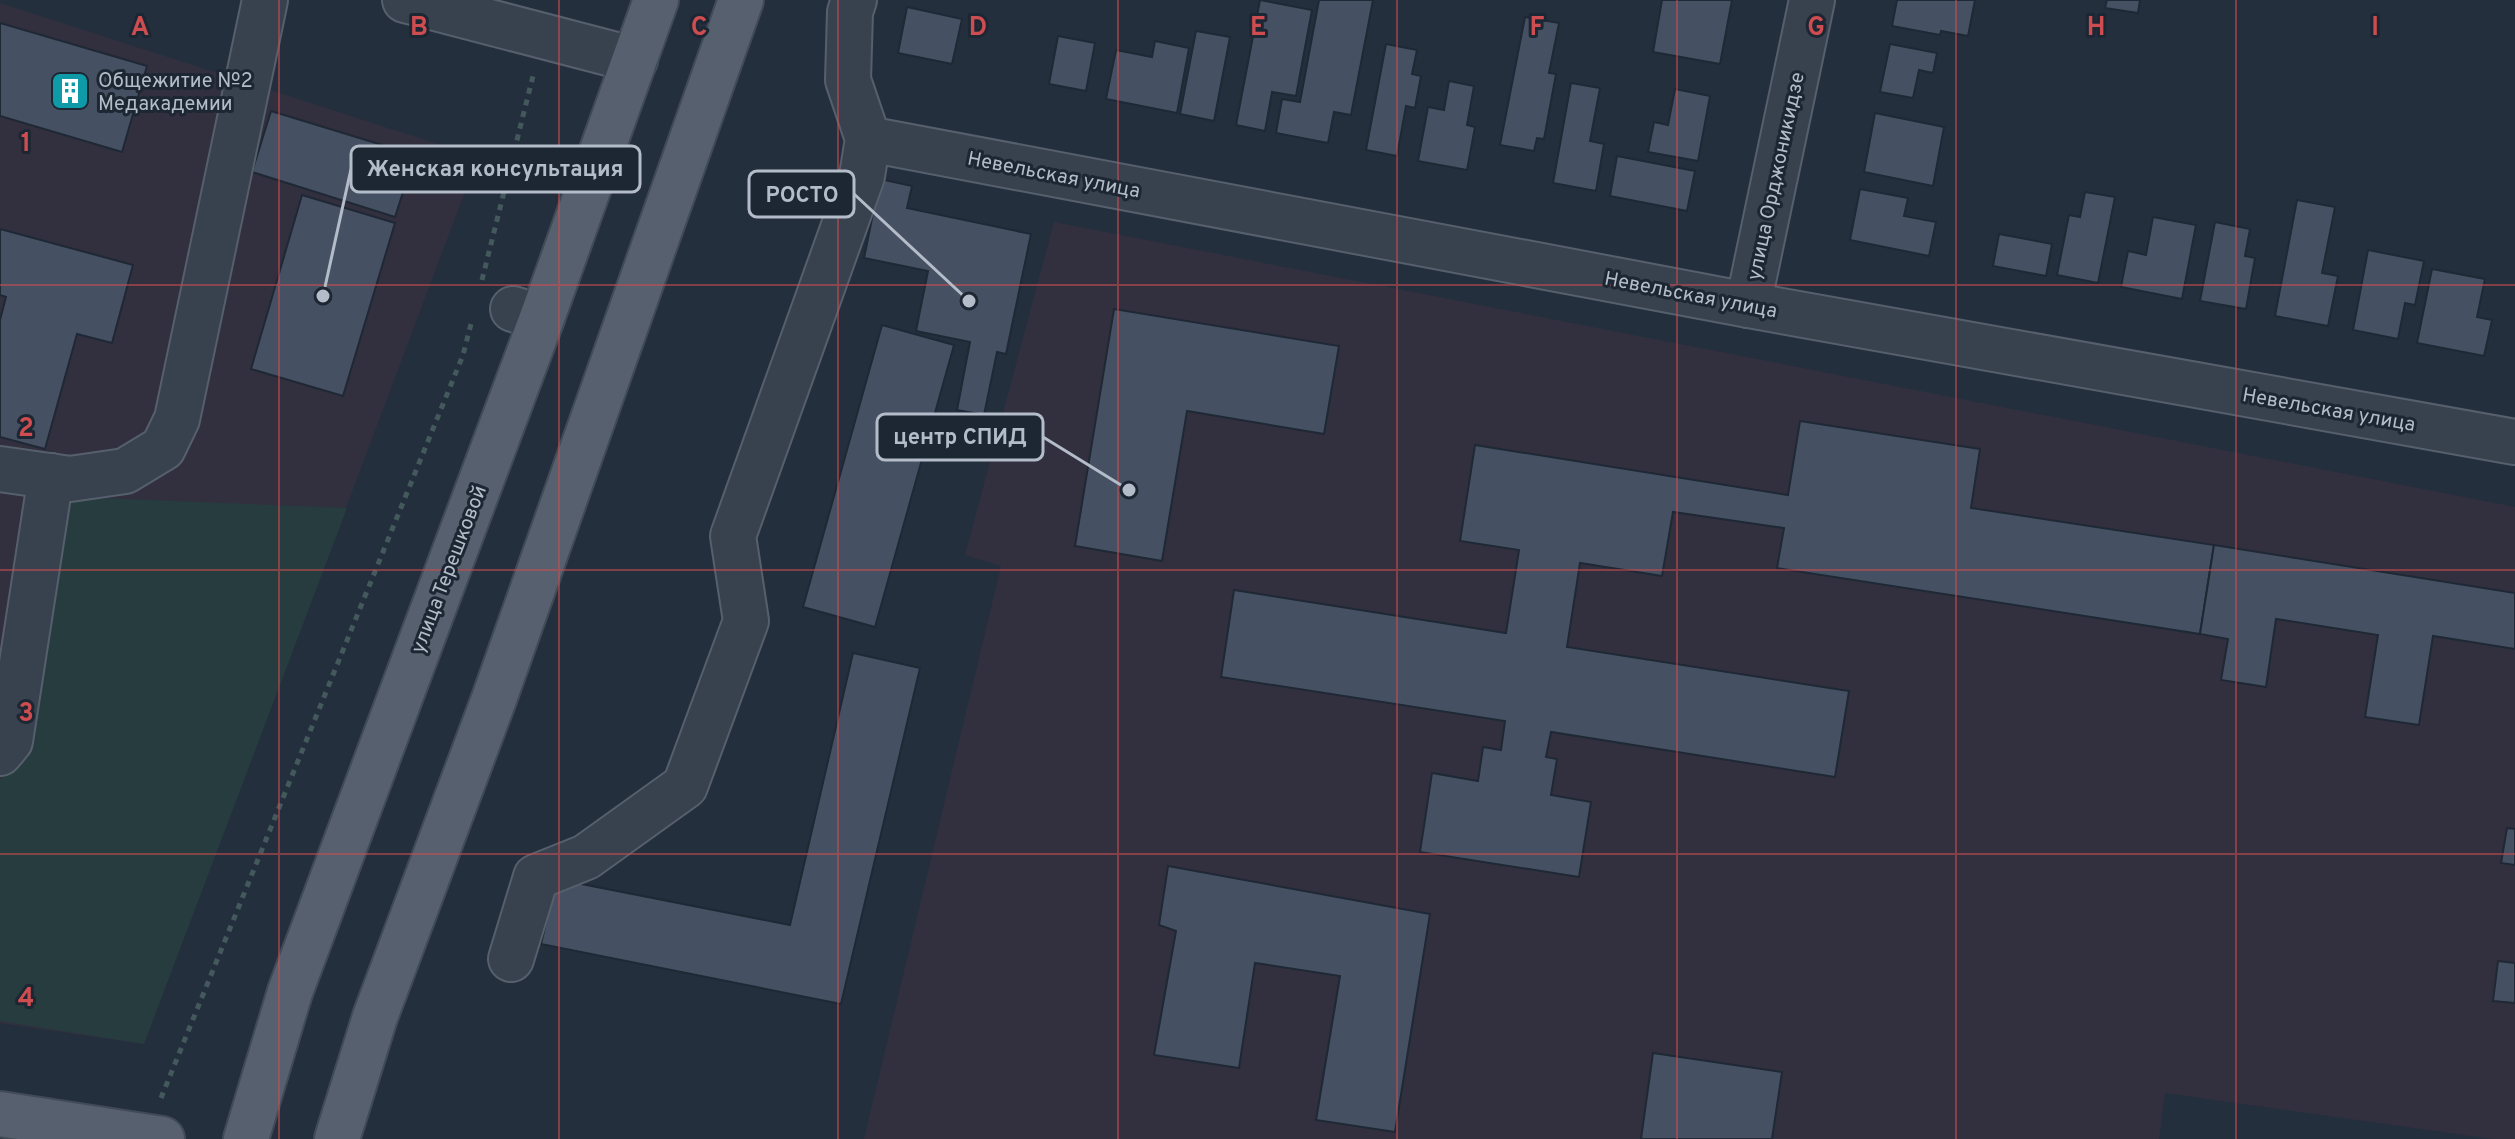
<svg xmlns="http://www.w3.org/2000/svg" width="2515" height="1139" viewBox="0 0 2515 1139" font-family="Overpass,sans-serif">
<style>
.medical{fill:#32303f}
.green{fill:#263c3f}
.building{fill:#455162;stroke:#1f2835;stroke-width:2}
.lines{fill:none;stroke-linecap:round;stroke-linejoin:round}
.minor-casing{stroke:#565f6c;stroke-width:48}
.major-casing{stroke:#414a57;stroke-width:48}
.path{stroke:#44595c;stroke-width:5;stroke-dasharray:6 6;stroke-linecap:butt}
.minor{stroke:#38414e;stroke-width:44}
.major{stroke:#56606e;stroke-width:44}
.grid{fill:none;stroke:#ce4d50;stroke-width:2;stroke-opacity:0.55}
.labels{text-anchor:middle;stroke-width:6;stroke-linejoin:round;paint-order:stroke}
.poi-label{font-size:20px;fill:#b4bcc9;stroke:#1d2633;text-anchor:start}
.street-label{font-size:20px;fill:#b4bcc9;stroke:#1d2633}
.grid-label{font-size:26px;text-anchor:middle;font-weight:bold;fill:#ce4d50;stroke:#1d2633;stroke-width:6;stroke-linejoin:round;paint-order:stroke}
.leader{fill:none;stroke:#b4bcc9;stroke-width:3}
.callout-dot{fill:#b4bcc9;stroke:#1d2633;stroke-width:3}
.callout{fill:#1d2633;stroke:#b4bcc9;stroke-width:3}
.callout-label{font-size:22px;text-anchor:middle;font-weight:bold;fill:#b4bcc9}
</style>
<rect width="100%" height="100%" fill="#242f3e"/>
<g class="medical">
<polygon points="0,3 478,157 144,1044 0,1023"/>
<polygon points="1054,222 2515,507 2515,1139 2493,1139 2165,1093 2159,1139 864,1139 1001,566 965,555"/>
</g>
<polygon class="green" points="72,497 347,508 144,1044 0,1021 0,779 28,758"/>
<g class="building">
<polygon points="1260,0 1312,10 1296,96 1272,92 1265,131 1236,125"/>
<polygon points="1319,0 1373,0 1351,115 1334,112 1328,143 1276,133 1282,99 1300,102"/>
<polygon points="1662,0 1732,0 1720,64 1653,52"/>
<polygon points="1897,0 1975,0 1968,36 1941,31 1940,35 1892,26"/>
<polygon points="2107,0 2140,0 2138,13 2105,8"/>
<polygon points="907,7 962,19 952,64 898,53"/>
<polygon points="1525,17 1559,23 1549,73 1556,74 1544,139 1537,138 1534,151 1500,145"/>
<polygon points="0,23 147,66 122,152 0,116"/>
<polygon points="1196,31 1230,37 1214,121 1180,114"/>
<polygon points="1058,36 1095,43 1086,91 1049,84"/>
<polygon points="1155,41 1189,48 1177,113 1106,99 1116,50 1152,57"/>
<polygon points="1386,44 1417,50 1412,74 1421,76 1415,108 1406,106 1397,156 1366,150"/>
<polygon points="1890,44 1937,53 1933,73 1919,70 1913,98 1880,92"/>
<polygon points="1449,81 1474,86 1467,125 1475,127 1467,170 1418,161 1428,107 1444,110"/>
<polygon points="1571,83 1600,88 1590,141 1604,144 1596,191 1553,183"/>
<polygon points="1675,89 1710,96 1698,161 1648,152 1654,122 1668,125"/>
<polygon points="271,111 415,155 395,217 252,172"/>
<polygon points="1875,113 1944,127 1933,186 1864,172"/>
<polygon points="1617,156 1695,171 1687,211 1610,196"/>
<polygon points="880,179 912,186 907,208 1031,234 1006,354 997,352 984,415 957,410 970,342 916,331 928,271 864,258"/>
<polygon points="1860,189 1908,198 1904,216 1936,222 1929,256 1850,240"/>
<polygon points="2085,192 2115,197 2098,283 2057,275 2069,215 2080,217"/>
<polygon points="302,195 395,223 343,396 251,369"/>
<polygon points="2297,200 2335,207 2322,273 2338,276 2328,326 2275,316"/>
<polygon points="2153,217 2196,225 2182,299 2121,287 2128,251 2146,255"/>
<polygon points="2215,222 2250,229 2245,256 2255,258 2246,309 2200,301"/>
<polygon points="0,229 133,265 112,343 77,334 45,449 0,437 0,320 6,297 0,295"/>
<polygon points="1999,234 2052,244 2046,276 1993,266"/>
<polygon points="2368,250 2424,261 2415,305 2405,303 2398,339 2353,330"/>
<polygon points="2432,269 2485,279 2477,317 2492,320 2484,356 2417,343"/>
<polygon points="1114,309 1339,346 1324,434 1187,411 1162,561 1075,546"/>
<polygon points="882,325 954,345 875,627 803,607"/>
<polygon points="1800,421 1980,449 1971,508 2214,545 2200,634 1777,568 1784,528 1673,512 1662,576 1580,563 1567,647 1849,691 1835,777 1551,732 1546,757 1557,759 1551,795 1591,802 1579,877 1420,852 1432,773 1478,781 1483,747 1501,750 1505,721 1221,677 1234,590 1506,633 1519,550 1460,541 1475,445 1788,495"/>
<polygon points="2214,545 2515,593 2515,649 2433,636 2419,725 2365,717 2378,635 2276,619 2266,687 2221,680 2228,639 2200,634"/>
<polygon points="853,653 920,668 841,1004 541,944 556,879 790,925"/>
<polygon points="2507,828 2515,829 2515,865 2501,863"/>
<polygon points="1168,866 1430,914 1395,1132 1316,1120 1340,976 1255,963 1239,1068 1154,1055 1176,931 1159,925"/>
<polygon points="2498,961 2515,963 2515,1003 2493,1001"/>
<polygon points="1653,1053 1782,1072 1772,1139 1641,1139"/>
</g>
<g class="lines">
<defs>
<g id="minor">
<polyline points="405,0 635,60"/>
<polyline points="868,139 1748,305 2515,442"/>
<polyline points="1748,305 1812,0"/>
<polyline points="513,309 542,318"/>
<polyline points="0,469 70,479 125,471 163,448 177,419 265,0"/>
<polyline points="0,753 10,741 51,476"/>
<polyline points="511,959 536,877 586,857 685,786 746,621 733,536 862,176 868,139 848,80 850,12 854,0"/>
</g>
<g id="major">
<polyline points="0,1114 162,1139"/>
<polyline points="246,1139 290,992 542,318 656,0"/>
<polyline points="337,1139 375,1017 494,699 741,0"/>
</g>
</defs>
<use href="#minor" class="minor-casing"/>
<use href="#major" class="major-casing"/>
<g class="path">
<polyline points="482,280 533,76"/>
<polyline points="161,1098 463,355 472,320"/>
</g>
<use href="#minor" class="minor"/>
<use href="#major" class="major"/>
</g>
<path class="grid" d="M 279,0 L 279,1139M 559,0 L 559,1139M 838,0 L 838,1139M 1118,0 L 1118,1139M 1397,0 L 1397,1139M 1677,0 L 1677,1139M 1956,0 L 1956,1139M 2236,0 L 2236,1139M 0,285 L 2515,285M 0,570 L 2515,570M 0,854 L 2515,854"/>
<defs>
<symbol id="building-square" viewBox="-11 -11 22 22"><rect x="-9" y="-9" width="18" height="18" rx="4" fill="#0f9aa8" stroke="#1d2633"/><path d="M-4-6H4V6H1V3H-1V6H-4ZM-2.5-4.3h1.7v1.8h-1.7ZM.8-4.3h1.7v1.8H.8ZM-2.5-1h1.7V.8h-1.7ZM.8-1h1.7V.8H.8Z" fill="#fff"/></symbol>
</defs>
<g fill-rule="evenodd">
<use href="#building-square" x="48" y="69" width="44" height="44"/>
</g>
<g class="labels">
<g class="poi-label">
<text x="98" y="87">Общежитие №2<tspan x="98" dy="23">Медакадемии</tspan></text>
</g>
<g class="street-label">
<text transform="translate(1054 174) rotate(11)" y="7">Невельская улица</text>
<text transform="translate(1775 176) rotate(-78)" y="7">улица Орджоникидзе</text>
<text transform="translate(1691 294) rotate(11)" y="7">Невельская улица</text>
<text transform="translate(2329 409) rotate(10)" y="7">Невельская улица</text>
<text transform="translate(448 569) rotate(-69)" y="7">улица Терешковой</text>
</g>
</g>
<g class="grid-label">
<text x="140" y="35">A</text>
<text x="419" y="35">B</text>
<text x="699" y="35">C</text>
<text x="978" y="35">D</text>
<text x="1258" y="35">E</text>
<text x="1537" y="35">F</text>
<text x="1816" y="35">G</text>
<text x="2096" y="35">H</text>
<text x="2375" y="35">I</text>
<text x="26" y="151">1</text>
<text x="26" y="436">2</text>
<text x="26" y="721">3</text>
<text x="26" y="1006">4</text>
</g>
<path class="leader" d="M323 296L351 169M969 301L854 194M1129 490L1043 437"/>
<g class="callout-dot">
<circle cx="323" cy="296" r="8"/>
<circle cx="969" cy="301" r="8"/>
<circle cx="1129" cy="490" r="8"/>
</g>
<g class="callout">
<rect x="351" y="146" width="289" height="46" rx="8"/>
<rect x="749" y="171" width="105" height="46" rx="8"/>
<rect x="877" y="414" width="166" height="46" rx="8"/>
</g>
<g class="callout-label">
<text x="495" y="176">Женская консультация</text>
<text x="802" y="202">РОСТО</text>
<text x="960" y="444">центр СПИД</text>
</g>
</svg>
